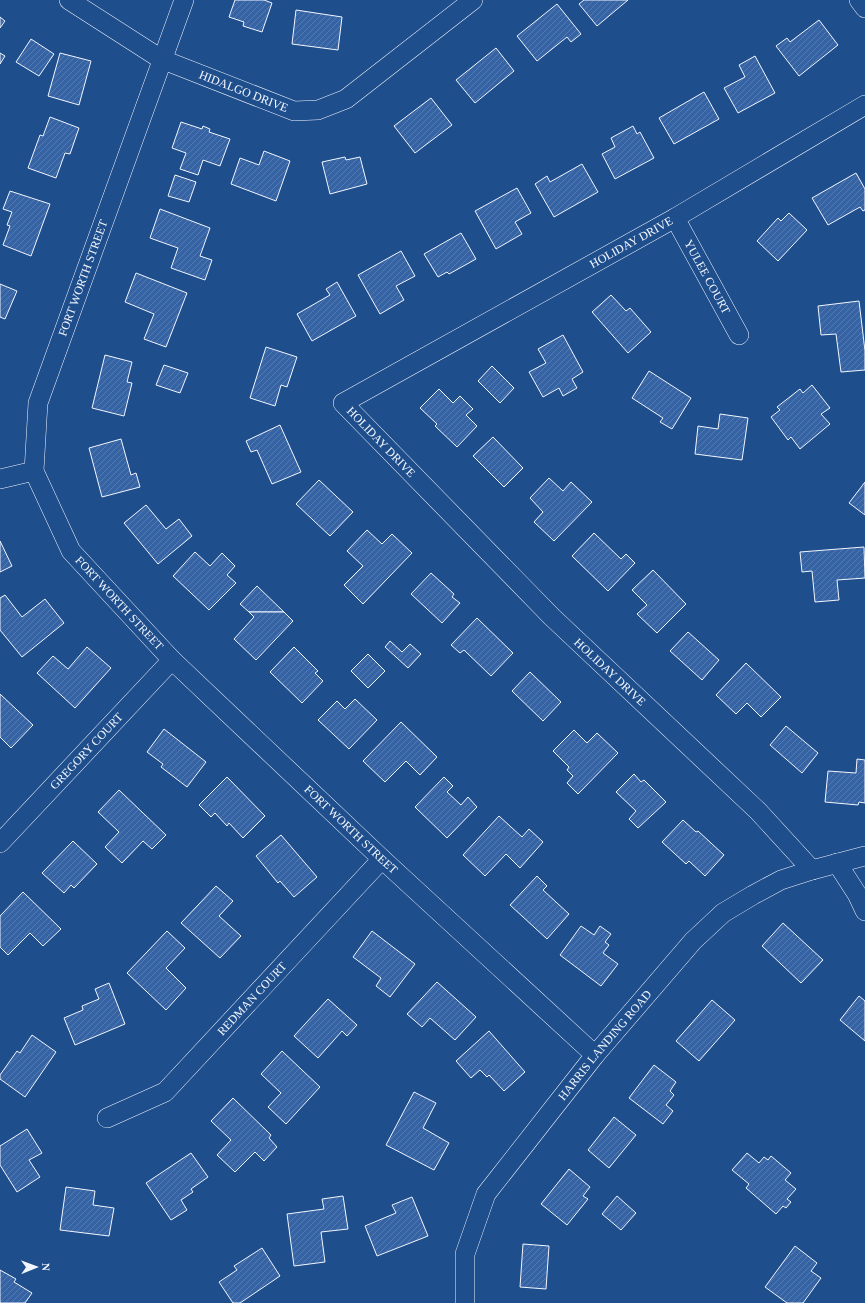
<svg xmlns="http://www.w3.org/2000/svg" width="865" height="1303" viewBox="0 0 865 1303" font-family="Georgia,serif">
<style>
.building{fill:url(#building-hatch);stroke:#f2f6ff}
.lines{fill:none;stroke-linecap:round;stroke-linejoin:round}
.street-casing{stroke:#f2f6ff;stroke-width:20}
.street{stroke:#1f4e8c;stroke-width:19}
.labels{text-anchor:middle;stroke-width:3;stroke-linejoin:round;paint-order:stroke}
.street-label{font-size:12px;fill:#f2f6ff;stroke:#1f4e8c}
</style>
<defs>
<pattern id="building-hatch" width="6" height="6" patternUnits="userSpaceOnUse"><rect width="6" height="6" fill="#3563a3"/><path d="M-1 1l2-2M0 6l6-6M5 7l2-2" fill="none" stroke="#537ab1"/></pattern>
</defs>
<rect width="100%" height="100%" fill="#1f4e8c"/>
<g class="building">
<polygon points="235,0 264,0 272,3 262,32 243,26 244,22 229,17"/>
<polygon points="584,0 628,0 597,26 579,4"/>
<polygon points="557,4 581,34 571,42 567,37 537,61 517,36"/>
<polygon points="296,10 342,17 338,50 292,44"/>
<polygon points="0,17 5,21 0,28"/>
<polygon points="819,20 838,45 799,76 776,46 787,38 790,42"/>
<polygon points="31,39 54,54 39,76 16,62"/>
<polygon points="496,48 514,71 475,103 456,80"/>
<polygon points="0,53 5,56 0,64"/>
<polygon points="60,53 91,61 79,105 48,96"/>
<polygon points="755,56 775,93 738,113 724,88 745,77 739,65"/>
<polygon points="704,92 719,119 674,144 659,118"/>
<polygon points="431,98 452,125 415,153 394,126"/>
<polygon points="50,117 79,128 70,154 65,153 56,178 28,168 40,135 43,136"/>
<polygon points="181,122 202,129 203,126 210,129 209,132 230,139 220,166 203,160 198,175 180,169 186,153 172,148"/>
<polygon points="633,126 637,134 640,132 654,158 615,179 602,154 615,147 611,138"/>
<polygon points="264,151 290,161 276,201 231,184 240,158 259,165"/>
<polygon points="345,157 346,160 360,157 367,184 330,194 322,162"/>
<polygon points="582,164 598,192 554,217 535,184 547,176 550,182"/>
<polygon points="856,173 865,189 865,210 863,211 860,207 828,225 812,198"/>
<polygon points="175,175 196,182 189,202 168,196"/>
<polygon points="517,188 531,213 515,222 522,234 496,249 475,211"/>
<polygon points="10,191 50,204 31,256 3,245 10,226 7,225 12,212 3,209"/>
<polygon points="160,209 210,228 200,256 212,260 205,280 171,268 178,248 150,238"/>
<polygon points="789,213 807,230 778,261 757,241 778,218 781,221"/>
<polygon points="461,233 476,259 449,274 447,272 438,277 424,254"/>
<polygon points="401,251 415,276 396,286 404,300 380,314 358,275"/>
<polygon points="136,273 187,293 166,347 144,339 154,314 125,302"/>
<polygon points="337,282 356,316 312,341 297,314 330,295 326,289"/>
<polygon points="0,284 17,291 5,319 0,317"/>
<polygon points="611,295 626,311 630,308 651,332 628,353 592,312"/>
<polygon points="859,301 865,351 865,370 841,372 836,334 821,335 818,306"/>
<polygon points="563,335 583,372 572,379 577,388 563,396 559,388 543,397 529,372 546,363 538,349"/>
<polygon points="266,347 297,357 287,387 281,385 275,406 250,398"/>
<polygon points="105,355 132,362 127,382 132,383 124,416 92,408"/>
<polygon points="164,365 188,373 180,393 156,385"/>
<polygon points="492,366 514,388 500,403 478,381"/>
<polygon points="649,371 691,398 672,429 660,422 663,418 632,398"/>
<polygon points="812,385 830,408 821,414 830,424 800,449 791,437 788,440 771,417 780,410 777,407 800,389 803,393"/>
<polygon points="439,389 453,403 460,396 473,409 466,415 477,426 457,447 435,426 437,424 420,408"/>
<polygon points="720,414 748,418 742,460 695,454 698,426 718,429"/>
<polygon points="280,425 301,472 272,484 257,450 251,452 246,441"/>
<polygon points="493,437 523,468 504,487 473,456"/>
<polygon points="121,439 131,475 136,473 140,487 102,497 89,448"/>
<polygon points="549,478 563,491 571,482 592,502 554,541 534,522 543,512 530,498"/>
<polygon points="319,480 353,512 330,536 296,504"/>
<polygon points="865,482 865,515 849,503"/>
<polygon points="146,505 166,529 179,519 192,536 158,564 124,523"/>
<polygon points="367,530 382,544 392,534 412,553 363,604 344,585 363,566 347,551"/>
<polygon points="594,533 621,559 626,554 635,563 608,591 572,556"/>
<polygon points="0,541 12,566 0,572"/>
<polygon points="864,547 865,578 837,580 839,600 815,602 812,571 802,572 800,552"/>
<polygon points="195,552 210,566 222,553 235,566 227,575 236,583 209,610 173,576"/>
<polygon points="653,570 686,604 657,633 637,614 647,605 632,590"/>
<polygon points="431,573 454,594 452,597 460,603 442,623 411,594"/>
<polygon points="257,586 284,612 249,612 240,604"/>
<polygon points="5,595 22,617 45,599 64,623 22,657 0,630 0,598"/>
<polygon points="249,612 284,612 293,621 256,660 234,639 254,617"/>
<polygon points="477,618 513,653 491,676 464,650 460,653 451,645"/>
<polygon points="688,632 719,660 702,680 670,651"/>
<polygon points="390,641 402,652 410,644 421,654 408,668 385,647"/>
<polygon points="87,647 111,668 75,708 37,673 53,656 68,669"/>
<polygon points="294,647 318,671 315,673 323,681 302,703 270,672"/>
<polygon points="368,654 385,671 368,688 351,671"/>
<polygon points="746,663 781,697 761,717 747,703 736,714 716,695"/>
<polygon points="530,672 561,702 543,721 512,691"/>
<polygon points="0,694 33,725 11,748 0,737"/>
<polygon points="355,699 377,720 349,749 318,720 337,701 345,709"/>
<polygon points="401,722 437,757 420,775 406,761 385,782 363,761"/>
<polygon points="786,726 818,753 802,773 770,745"/>
<polygon points="164,729 206,762 187,787 161,767 163,764 147,752"/>
<polygon points="574,730 587,743 597,733 618,753 578,794 567,783 573,776 567,770 569,767 553,751"/>
<polygon points="857,759 865,760 865,803 859,802 858,805 825,802 828,771 856,773"/>
<polygon points="634,774 641,782 644,780 666,802 638,828 629,819 636,811 616,792"/>
<polygon points="227,777 265,816 243,838 229,823 227,826 215,813 211,817 199,805"/>
<polygon points="444,777 453,786 447,792 461,805 468,797 477,807 447,838 415,807"/>
<polygon points="119,790 166,835 152,849 143,841 122,863 105,847 119,832 98,812"/>
<polygon points="499,816 522,837 529,829 543,842 520,868 506,854 485,876 463,855"/>
<polygon points="683,820 696,832 698,831 724,855 705,876 689,861 686,864 662,842"/>
<polygon points="281,835 317,877 294,897 280,881 278,883 256,856"/>
<polygon points="73,841 97,864 74,888 71,885 64,893 42,873"/>
<polygon points="537,876 547,886 543,890 569,914 547,939 510,905"/>
<polygon points="216,886 233,901 219,916 241,936 220,958 181,923"/>
<polygon points="23,892 61,929 43,946 30,933 8,955 0,947 0,916"/>
<polygon points="783,923 823,960 801,983 762,946"/>
<polygon points="581,926 594,935 600,926 611,934 605,942 609,945 603,953 618,964 601,986 560,955"/>
<polygon points="167,931 185,948 166,968 186,988 166,1010 127,973"/>
<polygon points="372,931 415,964 390,997 376,986 381,978 353,957"/>
<polygon points="437,982 476,1017 455,1040 430,1018 422,1027 407,1014"/>
<polygon points="109,983 125,1024 75,1045 64,1018 83,1010 82,1006 99,999 95,989"/>
<polygon points="859,996 865,1001 865,1041 840,1020"/>
<polygon points="328,999 357,1025 347,1036 342,1031 318,1058 294,1036"/>
<polygon points="712,1000 735,1020 699,1061 676,1041"/>
<polygon points="489,1031 525,1072 504,1091 489,1075 487,1077 480,1070 471,1078 456,1061"/>
<polygon points="32,1035 56,1052 25,1097 0,1079 0,1075 17,1051 20,1053"/>
<polygon points="282,1051 320,1087 286,1124 268,1107 281,1093 261,1074"/>
<polygon points="654,1065 676,1082 670,1091 674,1095 666,1105 673,1111 663,1124 629,1098"/>
<polygon points="414,1092 436,1103 423,1128 449,1143 434,1170 386,1145"/>
<polygon points="233,1098 271,1135 269,1138 277,1147 264,1161 255,1152 235,1172 217,1155 231,1140 211,1121"/>
<polygon points="614,1117 636,1135 609,1168 588,1150"/>
<polygon points="27,1129 42,1153 29,1160 40,1177 17,1192 0,1165 0,1146"/>
<polygon points="191,1153 208,1177 191,1189 193,1192 181,1200 187,1210 171,1220 146,1183"/>
<polygon points="747,1153 759,1163 764,1157 768,1160 771,1156 791,1173 785,1180 796,1189 787,1199 791,1202 786,1208 783,1206 776,1214 746,1188 749,1184 732,1170"/>
<polygon points="569,1169 590,1187 583,1196 588,1199 567,1225 541,1204"/>
<polygon points="66,1187 95,1191 93,1205 114,1208 109,1236 60,1230"/>
<polygon points="343,1196 348,1229 321,1232 325,1262 294,1266 287,1214 324,1209 322,1199"/>
<polygon points="617,1196 636,1213 621,1230 602,1214"/>
<polygon points="412,1197 428,1236 377,1256 365,1226 396,1213 392,1205"/>
<polygon points="523,1244 549,1246 546,1289 520,1287"/>
<polygon points="795,1246 817,1263 811,1271 821,1278 803,1303 787,1303 765,1287"/>
<polygon points="262,1248 280,1276 240,1303 233,1303 219,1282 237,1270 234,1266"/>
<polygon points="0,1270 16,1279 14,1282 32,1293 25,1303 0,1303"/>
</g>
<g class="lines">
<defs>
<g id="street">
<path id="s1" d="M 69,0 L 161,59 L 294,111 L 318,110 L 346,99 L 473,0"/>
<path id="s2" d="M 184,0 L 38,403 L 34,471 L 71,551 L 172,660 L 382,859 L 595,1055"/>
<polyline points="859,0 865,8"/>
<path id="s3" d="M 675,218 L 739,335"/>
<polyline points="0,479 34,471"/>
<path id="s4" d="M 0,843 L 172,660"/>
<polyline points="837,863 857,894 865,911"/>
<path id="s5" d="M 812,870 L 758,811 L 552,617 L 343,403 L 675,218 L 865,105"/>
<path id="s6" d="M 107,1118 L 165,1092 L 382,859"/>
<path id="s7" d="M 465,1303 L 465,1254 L 486,1194 L 595,1055 L 693,941 L 723,913 L 753,895 L 781,880 L 812,870 L 865,856"/>
</g>
</defs>
<use href="#street" class="street-casing"/>
<use href="#street" class="street"/>
</g>
<g class="labels">
<g class="street-label">
<text dy="4" stroke="none"><textPath href="#s1" startOffset="198">HIDALGO DRIVE</textPath></text>
<text dy="4" stroke="none"><textPath href="#s5" startOffset="992">HOLIDAY DRIVE</textPath></text>
<text dy="4" stroke="none"><textPath href="#s3" startOffset="67">YULEE COURT</textPath></text>
<text transform="translate(83 278) rotate(-70)" y="4">FORT WORTH STREET</text>
<text transform="translate(381 442) rotate(46)" y="4">HOLIDAY DRIVE</text>
<text dy="4" stroke="none"><textPath href="#s2" startOffset="656">FORT WORTH STREET</textPath></text>
<text transform="translate(610 672) rotate(43)" y="4">HOLIDAY DRIVE</text>
<text dy="4" stroke="none"><textPath href="#s4" startOffset="126">GREGORY COURT</textPath></text>
<text dy="4" stroke="none"><textPath href="#s2" startOffset="980">FORT WORTH STREET</textPath></text>
<text dy="4" stroke="none"><textPath href="#s6" startOffset="191">REDMAN COURT</textPath></text>
<text dy="4" stroke="none"><textPath href="#s7" startOffset="303">HARRIS LANDING ROAD</textPath></text>
</g>
</g>
<g transform="translate(36 1267) rotate(89)" stroke="#1f4e8c" stroke-width="3" paint-order="stroke">
<path d="M0-3L7 15L0 10L-7 15Z" fill="#f2f6ff"/>
<text y="-6" font-size="11" font-weight="bold" text-anchor="middle" fill="#f2f6ff">N</text>
</g>
</svg>
